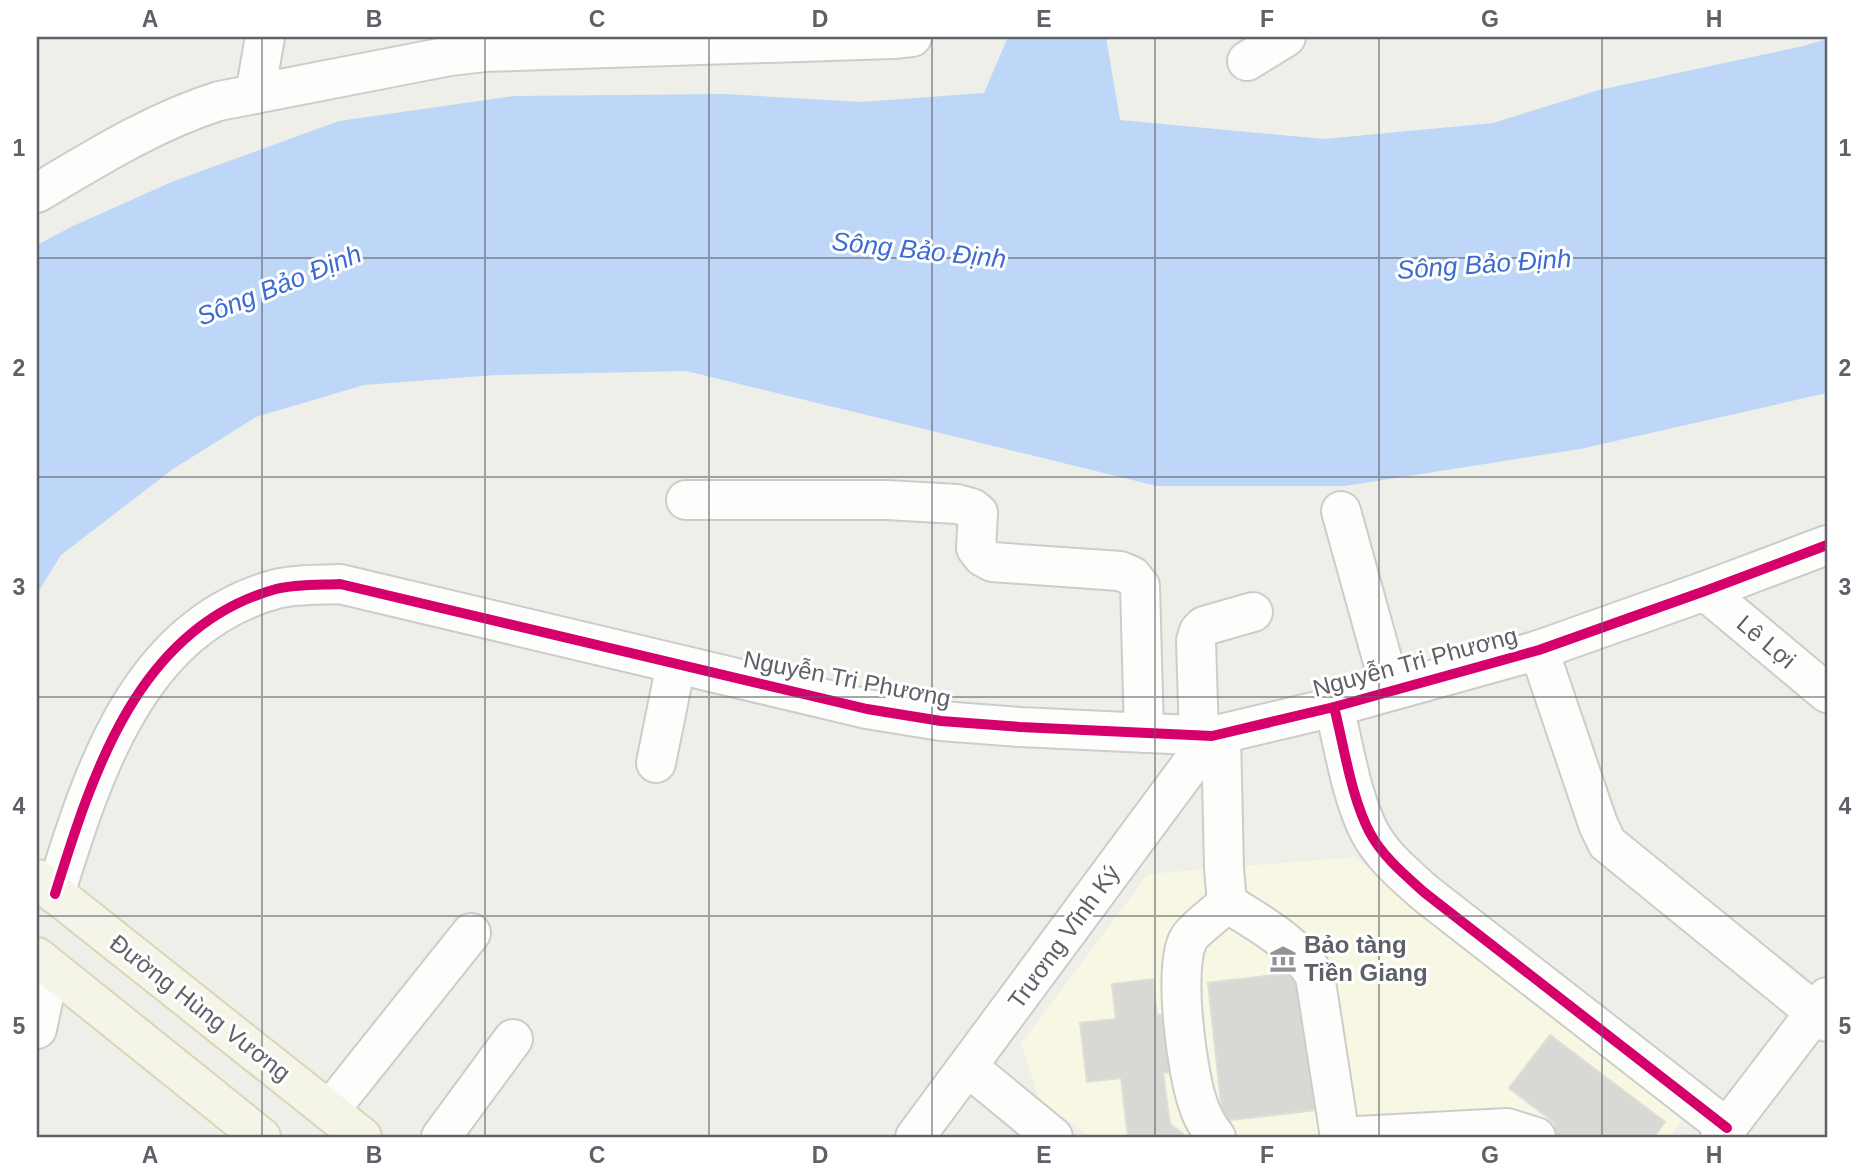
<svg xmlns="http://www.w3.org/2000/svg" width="1864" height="1174" viewBox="0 0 1864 1174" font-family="Arial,sans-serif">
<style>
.commercial{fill:#f8f7e3}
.water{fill:#bed6f8}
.building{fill:#d8d8d4;stroke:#deded8;stroke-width:2}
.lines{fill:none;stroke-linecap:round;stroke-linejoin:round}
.minor-casing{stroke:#cccdcb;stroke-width:42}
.major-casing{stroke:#d9d5b5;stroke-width:42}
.minor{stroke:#fdfdfc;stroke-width:38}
.major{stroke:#f4f4e9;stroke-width:38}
.cycleway-casing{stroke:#fff;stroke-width:15}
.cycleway{stroke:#d6006c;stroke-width:10}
.grid{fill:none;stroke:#5e6168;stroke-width:2;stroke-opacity:0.55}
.labels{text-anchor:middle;stroke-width:6;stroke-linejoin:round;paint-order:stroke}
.street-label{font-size:24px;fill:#5e6168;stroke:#fff}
.poi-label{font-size:24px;font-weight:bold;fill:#5e6168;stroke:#fff;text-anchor:start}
.water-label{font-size:26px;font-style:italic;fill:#3d6cd1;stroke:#fff}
.neatline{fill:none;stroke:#5e6168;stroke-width:2.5}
.grid-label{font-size:23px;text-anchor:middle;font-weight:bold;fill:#5e6168}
</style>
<rect width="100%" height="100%" fill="#efefe9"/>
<polygon class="commercial" points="1355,857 1683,1119 1669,1137 1091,1137 1039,1099 1021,1044 1148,874"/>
<polygon class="water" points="1008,37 1106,37 1120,120 1324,139 1493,123 1599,90 1803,46 1827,39 1827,393 1580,449 1345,486 1157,486 686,371 496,375 364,385 256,417 173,469 61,555 37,594 37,245 73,226 174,181 339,121 514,96 725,94 861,102 984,93"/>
<g class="building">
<polygon points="1300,972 1315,1110 1223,1121 1208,983"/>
<polygon points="1153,979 1157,1015 1165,1014 1172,1072 1163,1073 1170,1124 1187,1137 1128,1137 1121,1078 1087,1082 1080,1023 1116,1019 1112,984"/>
<polygon points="1550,1035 1665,1122 1654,1137 1545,1137 1556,1124 1509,1088"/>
</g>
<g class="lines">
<defs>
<g id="minor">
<polyline points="1247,61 1286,37"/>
<polyline points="255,94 265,37"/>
<path d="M 37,193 C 96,158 153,122 219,101 L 450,56 L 485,52 L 893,39 L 912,37"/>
<polyline points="686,500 887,500 957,504 972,508 978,513 976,548 983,557 992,562 1120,571 1132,576 1140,586 1144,733"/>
<polyline points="1341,511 1391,691"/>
<polyline points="1705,591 1827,693"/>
<polyline points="1539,650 1598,824 1607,843 1827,1022"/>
<path d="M 1334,707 C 1344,746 1351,797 1370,833 C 1383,857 1405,875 1425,893 L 1727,1128"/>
<polyline points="1199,736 1196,641 1199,631 1204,626 1253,612"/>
<polyline points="656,763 676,664"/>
<path d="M 55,894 C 93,772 138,627 276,589 C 296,584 320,585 340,584 L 867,709 L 941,721 L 1020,727 L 1212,736 L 1334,707 L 1539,650 L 1705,591 L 1827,545"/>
<path d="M 1227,903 C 1260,924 1295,942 1315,976 L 1340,1137"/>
<polyline points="37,1029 50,968"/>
<polyline points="968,1067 1053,1137"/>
<polyline points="329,1111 471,933"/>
<polyline points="441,1137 513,1039"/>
<polyline points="915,1137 1212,736"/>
<path d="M 1216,1137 C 1208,1127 1202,1117 1198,1104 C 1187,1073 1173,969 1188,940 C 1192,931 1219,911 1227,903 L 1224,868 L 1221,734"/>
<polyline points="1339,1137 1507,1128 1536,1137"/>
<polyline points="1720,1137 1827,997"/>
</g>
<g id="major">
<polyline points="37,879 362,1137"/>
<polyline points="37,957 261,1137"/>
</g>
</defs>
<use href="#minor" class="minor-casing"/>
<use href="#major" class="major-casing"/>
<use href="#minor" class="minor"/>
<use href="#major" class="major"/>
<defs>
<g id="cycleway">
<path d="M 1334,707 C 1344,746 1351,797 1370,833 C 1383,857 1405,875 1425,893 L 1727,1128"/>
<path d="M 55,894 C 93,772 138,627 276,589 C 296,584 320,585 340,584 L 867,709 L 941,721 L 1020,727 L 1212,736 L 1334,707 L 1539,650 L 1705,591 L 1827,545"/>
</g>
</defs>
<use href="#cycleway" class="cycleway-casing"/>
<use href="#cycleway" class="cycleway"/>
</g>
<path class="grid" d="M 262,37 L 262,1137M 485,37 L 485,1137M 709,37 L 709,1137M 932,37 L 932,1137M 1155,37 L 1155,1137M 1379,37 L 1379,1137M 1602,37 L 1602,1137M 37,258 L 1827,258M 37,477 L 1827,477M 37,697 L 1827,697M 37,916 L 1827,916"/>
<defs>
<symbol id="museum-bare" viewBox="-9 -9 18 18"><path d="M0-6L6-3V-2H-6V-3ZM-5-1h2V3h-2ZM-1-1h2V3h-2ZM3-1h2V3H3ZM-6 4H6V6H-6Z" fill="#919395" stroke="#fff" stroke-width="2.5" paint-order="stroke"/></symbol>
</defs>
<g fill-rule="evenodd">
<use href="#museum-bare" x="1264" y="940" width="38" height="38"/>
</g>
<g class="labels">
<g class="street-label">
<text transform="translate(1766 642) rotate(40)" y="8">Lê Lợi</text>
<text transform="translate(1415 662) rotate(-15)" y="8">Nguyễn Tri Phương</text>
<text transform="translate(847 679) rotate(11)" y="8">Nguyễn Tri Phương</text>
<text transform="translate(1064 937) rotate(-54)" y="8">Trương Vĩnh Ký</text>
<text transform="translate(200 1008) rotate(38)" y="8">Đường Hùng Vương</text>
</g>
<g class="poi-label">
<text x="1304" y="953">Bảo tàng<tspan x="1304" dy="28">Tiền Giang</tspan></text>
</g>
<g class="water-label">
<text transform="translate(919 250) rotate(6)" y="9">Sông Bảo Định</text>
<text transform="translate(1484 264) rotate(-4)" y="9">Sông Bảo Định</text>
<text transform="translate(279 285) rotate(-22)" y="9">Sông Bảo Định</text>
</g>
</g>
<rect width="1864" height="1174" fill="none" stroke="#ffffff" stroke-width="77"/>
<rect x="38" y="38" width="1788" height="1098" class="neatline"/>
<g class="grid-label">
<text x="150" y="27">A</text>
<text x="374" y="27">B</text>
<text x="597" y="27">C</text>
<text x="820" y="27">D</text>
<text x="1044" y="27">E</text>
<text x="1267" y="27">F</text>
<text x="1490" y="27">G</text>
<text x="1714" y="27">H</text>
<text x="19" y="156">1</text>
<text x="1845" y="156">1</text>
<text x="19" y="376">2</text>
<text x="1845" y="376">2</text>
<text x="19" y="595">3</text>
<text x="1845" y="595">3</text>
<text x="19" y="814">4</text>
<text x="1845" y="814">4</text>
<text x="19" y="1034">5</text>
<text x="1845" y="1034">5</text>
<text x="150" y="1163">A</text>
<text x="374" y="1163">B</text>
<text x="597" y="1163">C</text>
<text x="820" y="1163">D</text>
<text x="1044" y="1163">E</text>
<text x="1267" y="1163">F</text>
<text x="1490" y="1163">G</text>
<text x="1714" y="1163">H</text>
</g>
</svg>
